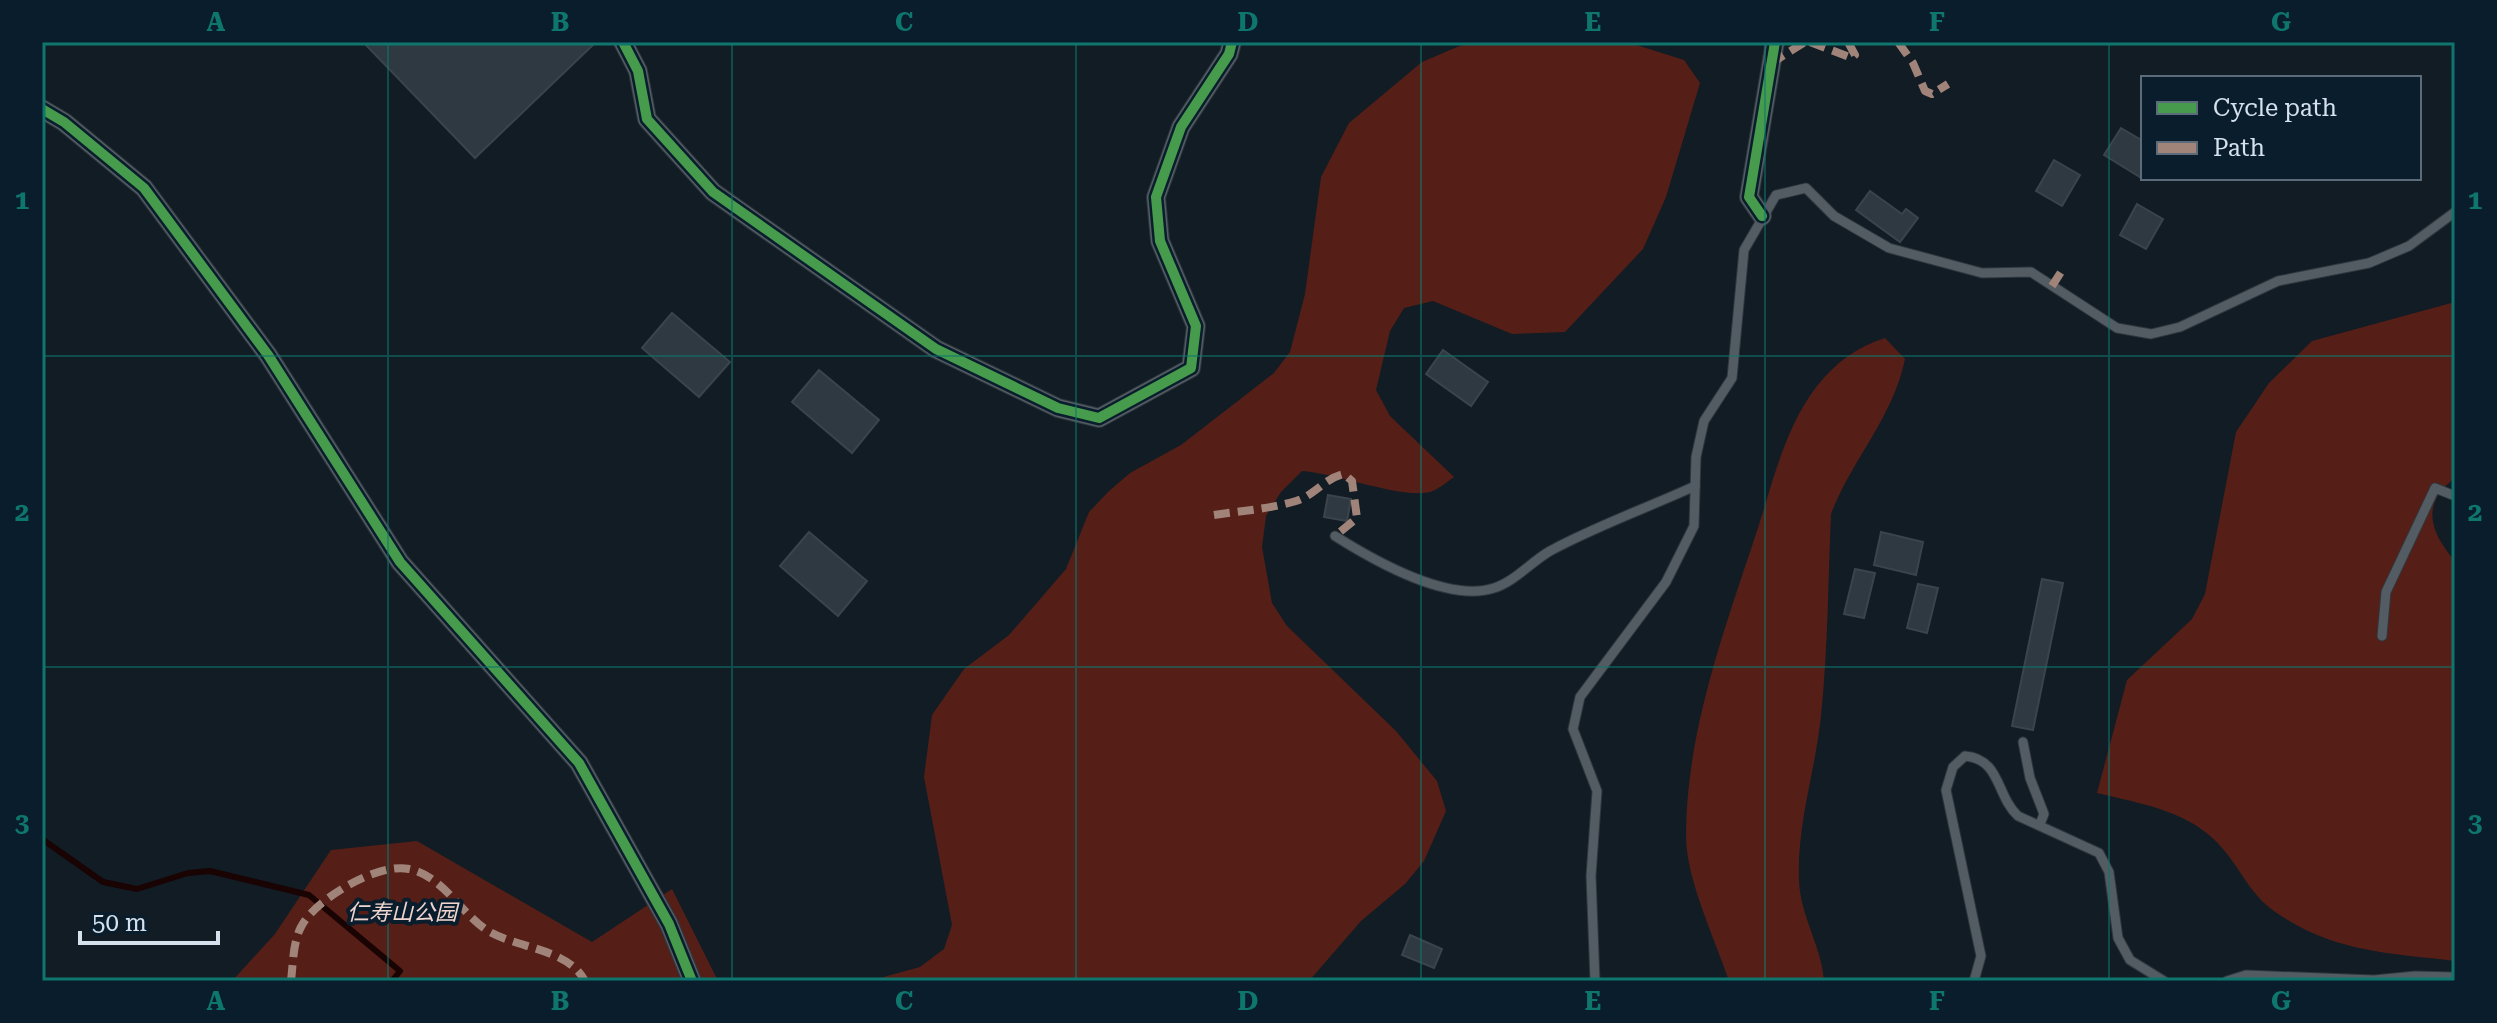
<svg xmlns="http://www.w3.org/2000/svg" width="2497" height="1023" viewBox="0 0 2497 1023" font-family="'Roboto Serif','Noto Sans SC',serif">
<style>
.green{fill:#551f17}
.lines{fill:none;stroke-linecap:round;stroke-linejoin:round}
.stream{stroke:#190303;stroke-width:6}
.building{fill:#2e3941;stroke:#3b444c;stroke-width:2}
.lane-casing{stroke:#2f373e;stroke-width:11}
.street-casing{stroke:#2f373e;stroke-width:20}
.lane{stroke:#535c62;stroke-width:9}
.street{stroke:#535c62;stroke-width:18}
.quiet{stroke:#a18479;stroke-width:8;stroke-dasharray:16 8;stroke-linecap:butt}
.cycleway-casing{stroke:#091d2d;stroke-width:15}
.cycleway{stroke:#469c4c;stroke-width:10}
.grid{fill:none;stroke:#0f766e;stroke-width:2;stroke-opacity:0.55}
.labels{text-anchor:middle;stroke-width:8;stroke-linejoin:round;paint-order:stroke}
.park-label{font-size:22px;font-style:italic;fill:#f1d5cf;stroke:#091d2d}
.neatline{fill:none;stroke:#0f766e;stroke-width:3}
.grid-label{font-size:26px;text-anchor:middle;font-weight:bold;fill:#0f766e}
</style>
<rect width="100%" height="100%" fill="#111c25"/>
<g class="green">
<path d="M 1469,42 L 1627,42 L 1684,60 L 1700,83 L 1666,197 L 1643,249 L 1565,332 L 1512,334 L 1433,301 L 1404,308 L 1390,331 L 1376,390 L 1390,416 L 1454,477 C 1448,481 1440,488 1433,491 C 1405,501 1337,473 1302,471 L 1281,492 L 1266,516 L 1262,547 L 1272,603 L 1287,626 L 1396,731 L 1437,781 L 1446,811 L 1424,861 L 1405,884 L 1361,921 L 1309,981 L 869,981 L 920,967 L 944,949 L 952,925 L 924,777 L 932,715 L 964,669 L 1009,635 L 1066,569 L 1089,512 L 1109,491 L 1130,473 L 1181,445 L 1274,373 L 1290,352 L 1305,294 L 1321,177 L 1349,123 L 1422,62 Z"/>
<path d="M 2455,302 L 2455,478 C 2420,504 2430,532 2455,561 L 2455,961 C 2388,953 2331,952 2274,911 C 2251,895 2241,870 2223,849 C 2192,811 2142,804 2097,793 L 2127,680 L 2192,619 L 2205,594 L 2236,432 L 2269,383 L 2312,341 Z"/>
<path d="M 1885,338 L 1905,359 C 1893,418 1852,459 1831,514 C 1828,581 1828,649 1821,716 C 1815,773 1797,822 1799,880 C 1800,916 1822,947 1824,981 L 1729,981 C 1715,939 1686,879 1686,836 C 1686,732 1725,628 1757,531 C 1773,482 1785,427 1817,386 C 1835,363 1858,346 1885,338 Z"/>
<polygon points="417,841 592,942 672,889 718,981 232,981 275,934 331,850"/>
</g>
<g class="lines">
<polyline class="stream" points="42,839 103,882 137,889 188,873 210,871 309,895 400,971 392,981"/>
</g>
<g class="building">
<polygon points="363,42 596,42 475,158"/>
<polygon points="2121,128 2143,141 2143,179 2104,155"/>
<polygon points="2054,160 2080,175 2062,206 2036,191"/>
<polygon points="1870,191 1902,214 1906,209 1918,218 1900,242 1856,210"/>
<polygon points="2137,204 2163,219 2146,249 2120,235"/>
<polygon points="672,313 730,362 699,397 642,348"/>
<polygon points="1443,350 1488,382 1471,406 1426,374"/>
<polygon points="819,370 879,420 852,453 792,402"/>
<polygon points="1328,495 1351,499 1347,521 1324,517"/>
<polygon points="809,532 867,581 838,616 780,566"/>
<polygon points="1881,532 1923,542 1916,575 1874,565"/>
<polygon points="1855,569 1875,573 1864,618 1844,614"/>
<polygon points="2042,579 2063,583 2033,730 2012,726"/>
<polygon points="1918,584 1938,588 1927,633 1907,628"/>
<polygon points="1410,935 1442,949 1434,968 1402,955"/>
</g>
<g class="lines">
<defs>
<g id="lane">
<path d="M 1335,536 C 1373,560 1448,603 1494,588 C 1514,582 1531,562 1550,551 C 1596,526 1647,508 1695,486"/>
<polyline points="2382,636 2386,592 2435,488 2455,496"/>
<polyline points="2023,742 2030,778 2044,814 2040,824"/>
<polyline points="1595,981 1591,876 1597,791 1573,729 1580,697 1666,582 1694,526 1696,457 1704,421 1732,378 1744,250 1776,195 1806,188 1834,216 1889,248 1982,273 2031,272 2117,328 2151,334 2180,327 2278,281 2369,263 2409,246 2455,212"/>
<path d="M 1974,981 L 1981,956 L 1946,790 L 1953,767 L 1965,756 C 2001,759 1996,796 2018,816 L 2099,853 L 2109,872 L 2118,938 L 2130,960 L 2164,981"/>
<polyline points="2227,981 2246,975 2374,980 2415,976 2455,977"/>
</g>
<g id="street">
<polyline points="623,42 638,71 647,119 713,192 936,349 1058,408 1099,418 1191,368 1196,326 1160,241 1156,197 1181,127 1229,54 1232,42"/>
<polyline points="42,109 64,122 144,188 268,355 400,562 579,763 669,924 692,981"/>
<polyline points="1762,216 1749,197 1775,42"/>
</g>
</defs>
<use href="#lane" class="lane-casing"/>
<use href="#street" class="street-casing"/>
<use href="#lane" class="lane"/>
<use href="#street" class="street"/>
<g class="quiet">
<polyline points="1810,42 1852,58 1855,55 1848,42"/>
<polyline points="1898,42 1913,63 1925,91 1932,94 1948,84"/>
<polyline points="1770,64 1805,42"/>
<polyline points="2052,286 2061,272"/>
<path d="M 1214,515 C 1240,511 1270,509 1296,501 C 1315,495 1325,478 1344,474 L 1352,481 L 1357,518 L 1335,536"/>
<path d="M 291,981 C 293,964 293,942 301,927 C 314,900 378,862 409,869 C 444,876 462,916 490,932 C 521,949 568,949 585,981"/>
</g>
<defs>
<g id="cycleway">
<polyline points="623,42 638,71 647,119 713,192 936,349 1058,408 1099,418 1191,368 1196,326 1160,241 1156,197 1181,127 1229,54 1232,42"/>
<polyline points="42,109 64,122 144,188 268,355 400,562 579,763 669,924 692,981"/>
<polyline points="1762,216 1749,197 1775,42"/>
</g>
</defs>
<use href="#cycleway" class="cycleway-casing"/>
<use href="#cycleway" class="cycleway"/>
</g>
<path class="grid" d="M 388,42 L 388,981M 732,42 L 732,981M 1076,42 L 1076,981M 1421,42 L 1421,981M 1765,42 L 1765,981M 2109,42 L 2109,981M 42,356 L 2455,356M 42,667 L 2455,667"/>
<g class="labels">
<g class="park-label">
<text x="402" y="920">仁寿山公园</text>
</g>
</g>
<rect width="2497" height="1023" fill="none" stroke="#091d2d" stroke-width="88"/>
<rect x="2141" y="76" width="280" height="104" fill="#091d2d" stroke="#5b6b79" stroke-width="2"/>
<rect x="2157" y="102" width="40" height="12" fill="#469c4c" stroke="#5b6b79" stroke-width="2"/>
<text x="2213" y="116" font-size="24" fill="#d5e1ec">Cycle path</text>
<rect x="2157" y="142" width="40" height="12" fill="#a18479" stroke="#5b6b79" stroke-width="2"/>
<text x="2213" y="156" font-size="24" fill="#d5e1ec">Path</text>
<path d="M80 931v12h138v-12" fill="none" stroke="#d5e1ec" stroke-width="4"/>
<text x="92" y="931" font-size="24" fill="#d5e1ec" stroke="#091d2d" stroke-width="6" paint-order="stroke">50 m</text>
<rect x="44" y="44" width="2409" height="935" class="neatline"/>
<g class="grid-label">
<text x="216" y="31">A</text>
<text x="560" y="31">B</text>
<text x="904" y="31">C</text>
<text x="1248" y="31">D</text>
<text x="1593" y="31">E</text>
<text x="1937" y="31">F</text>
<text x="2281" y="31">G</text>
<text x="22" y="209">1</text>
<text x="2475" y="209">1</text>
<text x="22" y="521">2</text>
<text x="2475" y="521">2</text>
<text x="22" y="832">3</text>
<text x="2475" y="832">3</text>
<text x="216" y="1010">A</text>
<text x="560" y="1010">B</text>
<text x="904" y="1010">C</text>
<text x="1248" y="1010">D</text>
<text x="1593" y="1010">E</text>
<text x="1937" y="1010">F</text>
<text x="2281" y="1010">G</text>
</g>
</svg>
